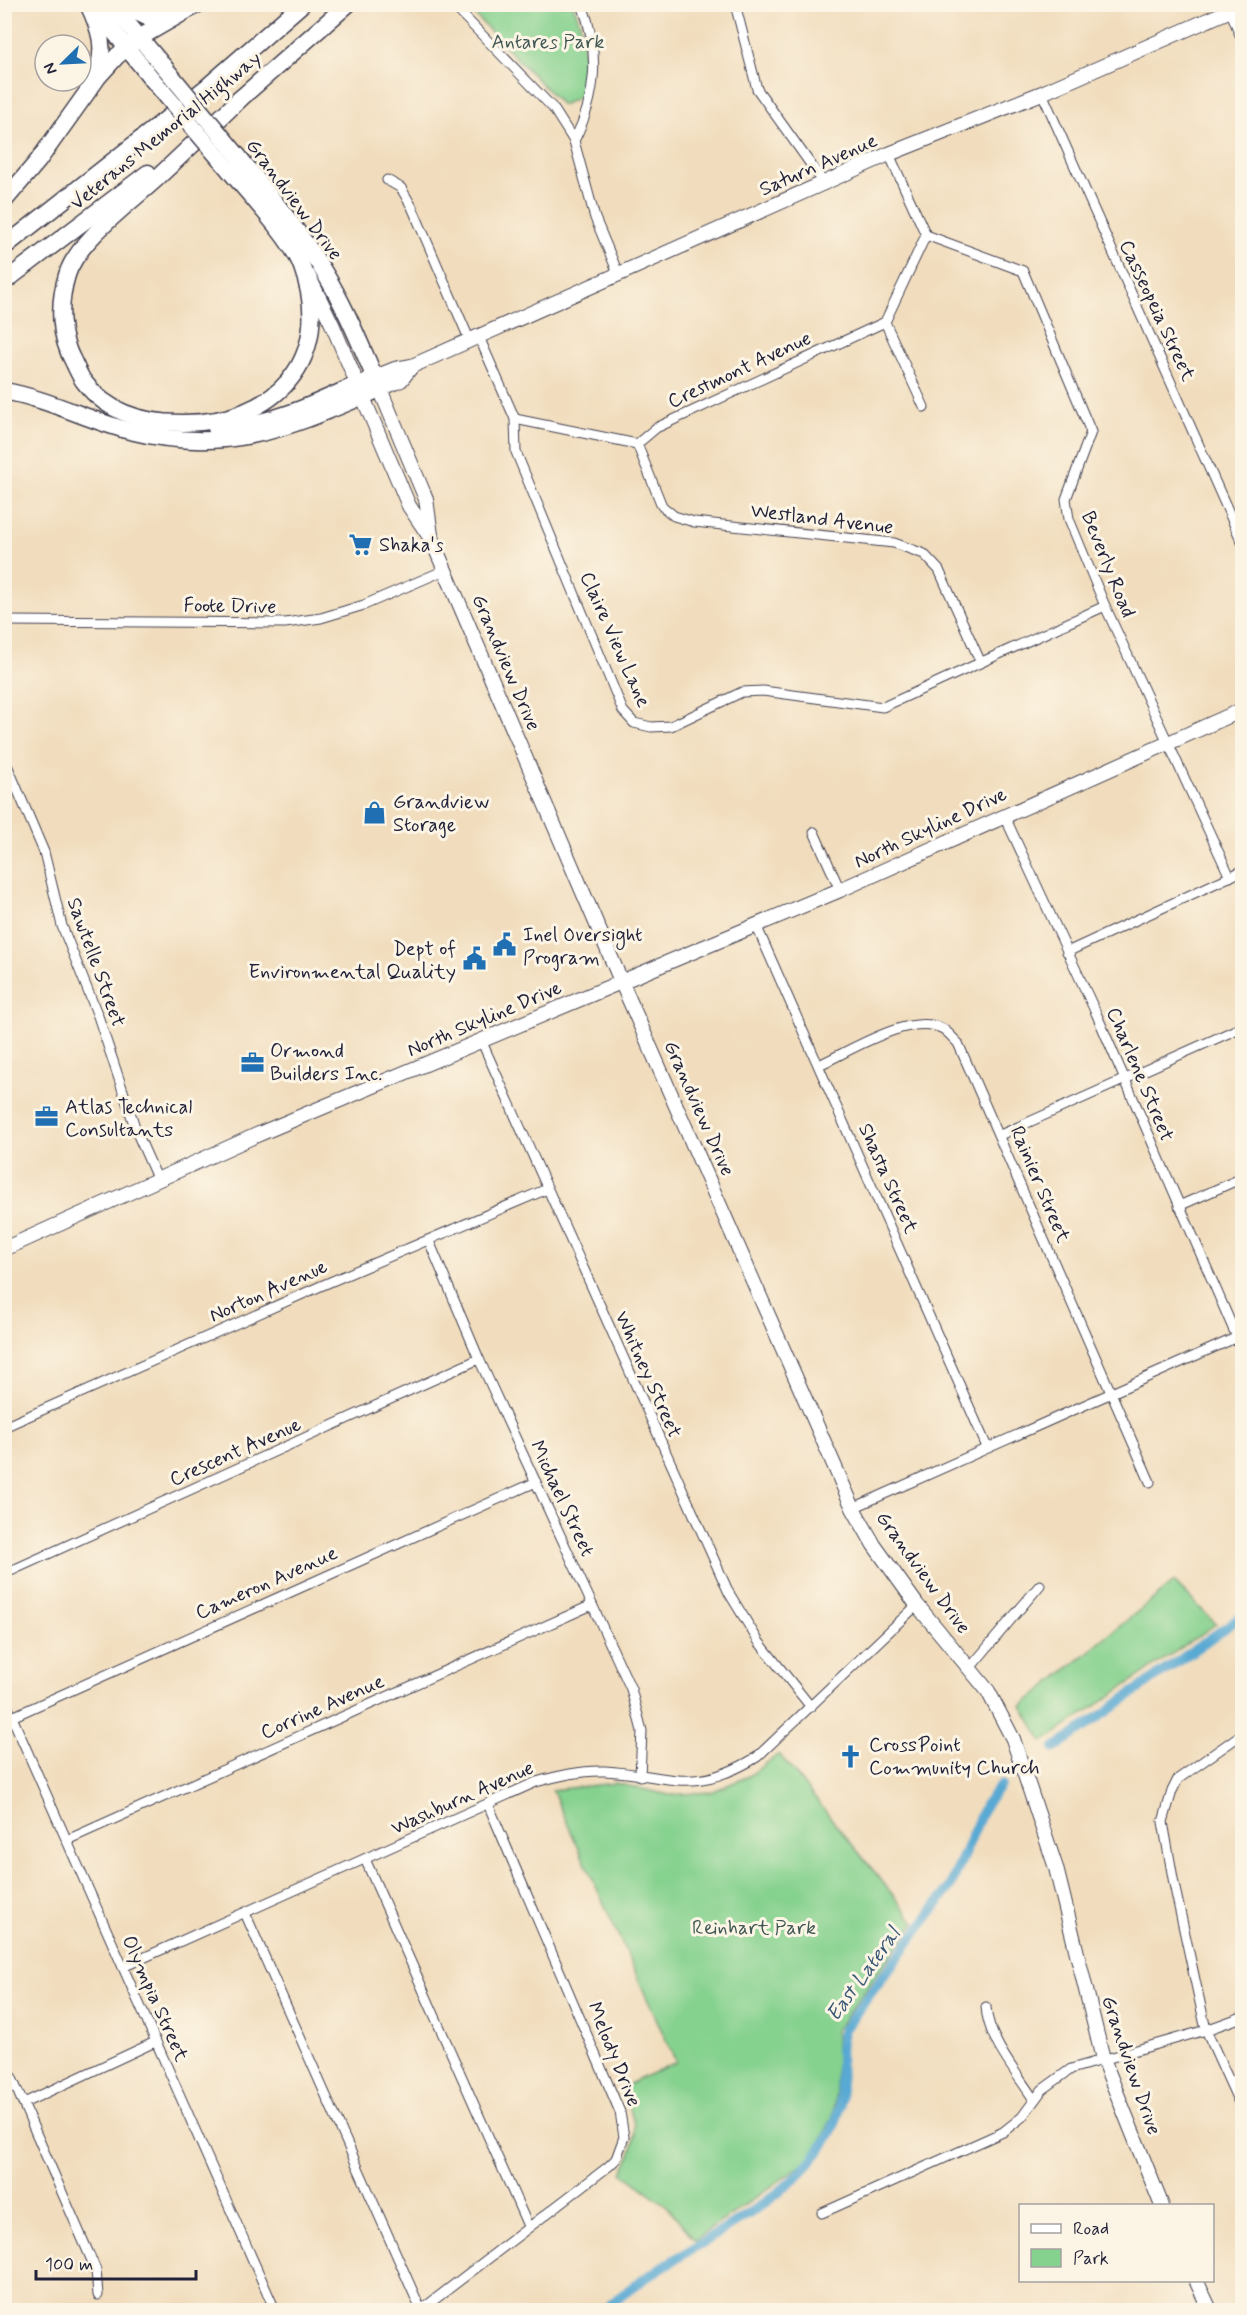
<svg xmlns="http://www.w3.org/2000/svg" width="1247" height="2315" viewBox="0 0 1247 2315" font-family="Mynerve,sans-serif">
<style>
.green{fill:#85d18e;stroke:#547a64;stroke-width:1.5}
.lines{fill:none;stroke-linecap:round;stroke-linejoin:round}
.canal{stroke:#58a9d3;stroke-width:10}
.street-casing{stroke:#413e4e;stroke-width:11}
.secondary-casing{stroke:#413e4e;stroke-width:16}
.highway-casing{stroke:#413e4e;stroke-width:19}
.street{stroke:#fff;stroke-width:9}
.secondary{stroke:#fff;stroke-width:14}
.highway{stroke:#fff;stroke-width:16}
.highway-bridge-casing{stroke:#413e4e;stroke-width:19;stroke-linecap:butt}
.highway-bridge{stroke:#fff;stroke-width:16}
.labels{text-anchor:middle;stroke-width:6;stroke-linejoin:round;paint-order:stroke}
.park-label{font-size:20px;fill:#405754;stroke:#fcf5e5}
.street-label{font-size:20px;fill:#22223b;stroke:#fcf5e5}
.poi-label{font-size:20px;fill:#22223b;stroke:#fcf5e5;text-anchor:start}
.water-label{font-size:21px;font-style:italic;fill:#385878;stroke:#fcf5e5}
</style>
<rect width="100%" height="100%" fill="#fcf5e5"/>
<filter id="ink" filterUnits="userSpaceOnUse"><feTurbulence type="fractalNoise" baseFrequency=".0167" numOctaves="2"/><feDisplacementMap in="SourceGraphic" scale="12" xChannelSelector="R" yChannelSelector="G"/><feConvolveMatrix kernelMatrix="1 2 1 2 8 2 1 2 1" color-interpolation-filters="sRGB"/></filter>
<filter id="wash" filterUnits="userSpaceOnUse"><feTurbulence type="fractalNoise" baseFrequency=".008" numOctaves="4" result="noise"/><feDisplacementMap in="SourceGraphic" scale="24" xChannelSelector="R" yChannelSelector="G"/><feGaussianBlur stdDeviation="1.35" result="paint"/><feColorMatrix in="noise" values="0 0 0 0 0 0 0 0 0 0 0 0 0 0 0 0 0 1.4 0 .05"/><feComposite in="paint" operator="in"/></filter>
<g filter="url(#wash)">
<rect width="100%" height="100%" fill="#f1ddbd"/>
<g class="green">
<path d="M 465,5 L 573,5 C 587,32 584,64 583,95 L 562,105 Z"/>
<polygon points="1174,1582 1216,1624 1043,1742 1022,1706"/>
<path d="M 779,1754 L 915,1922 L 836,2030 L 836,2091 L 833,2116 L 812,2158 L 695,2240 L 667,2206 L 622,2173 C 642,2134 635,2126 623,2087 L 676,2062 L 552,1790 L 616,1783 L 669,1795 L 711,1792 L 749,1776 Z"/>
</g>
<g class="lines">
<g class="canal">
<polyline points="1055,1748 1242,1616"/>
<path d="M 605,2310 C 670,2247 799,2210 835,2123 C 848,2092 834,2059 844,2029 L 950,1887 L 985,1805 L 1001,1785"/>
</g>
</g>
</g>
<g filter="url(#ink)">
<g class="lines">
<defs>
<g id="street">
<path d="M 452,4 L 553,108 L 574,141 C 597,96 600,53 582,4"/>
<polyline points="735,4 757,89 824,183"/>
<polyline points="1229,7 1242,40"/>
<polyline points="1042,93 1242,542"/>
<polyline points="574,141 595,218 618,273"/>
<polyline points="889,154 926,235 1023,271 1091,432 1066,499 1069,519 1105,606 1230,877"/>
<polyline points="387,180 401,188 412,207 470,341"/>
<polyline points="885,322 924,407"/>
<polyline points="479,337 515,419 516,452 623,711 634,723 651,727 671,726 742,692 763,691 883,707 1105,606"/>
<polyline points="515,419 637,444"/>
<polyline points="637,444 662,506 674,516 694,522 894,543 924,554 939,570 981,663"/>
<polyline points="637,444 656,428 885,322 926,235"/>
<polyline points="4,621 285,623 321,618 364,605 445,570"/>
<polyline points="4,758 44,852 62,926 98,1016 137,1133 157,1178"/>
<polyline points="1004,815 1096,1013 1242,1349"/>
<polyline points="814,832 840,890"/>
<polyline points="756,925 987,1447"/>
<polyline points="1067,952 1242,871"/>
<polyline points="481,1040 729,1593 759,1642 811,1707"/>
<path d="M 819,1065 C 850,1051 909,1013 941,1028 C 947,1030 953,1039 958,1043 L 1150,1482"/>
<polyline points="1000,1135 1242,1027"/>
<polyline points="1179,1206 1242,1178"/>
<polyline points="429,1241 479,1359 631,1689 642,1731 640,1776"/>
<polyline points="4,1427 323,1285 547,1189"/>
<polyline points="853,1508 1242,1335"/>
<polyline points="4,1574 479,1359"/>
<polyline points="970,1668 1040,1585"/>
<polyline points="4,1699 275,2310"/>
<polyline points="12,1717 536,1482"/>
<polyline points="1242,1734 1178,1779 1172,1791 1163,1822 1174,1884 1206,2030 1242,2109"/>
<polyline points="67,1840 592,1605"/>
<polyline points="365,1859 528,2226"/>
<polyline points="245,1913 421,2310"/>
<path d="M 123,1967 L 536,1782 C 558,1776 582,1770 605,1771 C 671,1775 693,1796 757,1757 L 917,1605"/>
<path d="M 986,2007 C 988,2040 1017,2073 1034,2100"/>
<polyline points="4,2060 96,2270 98,2295"/>
<polyline points="24,2103 155,2042"/>
<polyline points="822,2213 1003,2132 1022,2117 1042,2090 1071,2069 1206,2030 1242,2017"/>
<polyline points="421,2310 609,2166 616,2159 624,2137 620,2112 488,1804"/>
</g>
<g id="secondary">
<polyline points="308,275 332,324 409,506 432,540 621,981 853,1508 874,1545 917,1605 988,1691 1013,1739 1056,1868 1103,2059 1162,2206"/>
<polyline points="412,366 401,380 380,389 426,499 431,535"/>
<polyline points="358,384 395,369 412,366 889,154 1042,93 1242,5"/>
<polyline points="4,1249 259,1134 840,890 1242,710"/>
<polyline points="1196,2280 1210,2310"/>
</g>
<g id="highway">
<path d="M 88,4 C 99,27 108,50 95,75"/>
<polyline points="111,4 165,68"/>
<polyline points="118,4 147,17 172,14"/>
<polyline points="98,12 152,79"/>
<polyline points="233,105 348,4"/>
<path d="M 226,166 C 245,190 293,240 302,267 C 336,360 274,424 181,423 C 145,423 108,413 85,383 C 80,377 77,369 74,363 C 59,336 58,304 67,275 C 77,241 130,203 156,179 C 185,152 213,125 241,98"/>
<polyline points="4,201 38,161 98,77 117,56 139,38 198,4"/>
<polyline points="4,247 207,87 302,4"/>
<polyline points="4,282 148,173"/>
<path d="M 4,391 C 49,399 87,420 130,431 C 229,456 290,427 380,389 C 362,349 347,309 324,272 C 299,230 268,194 238,156"/>
<path d="M 216,428 C 266,427 313,405 358,384"/>
</g>
</defs>
<use href="#street" class="street-casing"/>
<use href="#secondary" class="secondary-casing"/>
<use href="#highway" class="highway-casing"/>
<use href="#street" class="street"/>
<use href="#secondary" class="secondary"/>
<use href="#highway" class="highway"/>
<defs>
<g id="highway-bridge">
<polyline points="165,68 238,156"/>
<polyline points="152,79 226,166"/>
</g>
</defs>
<use href="#highway-bridge" class="highway-bridge-casing"/>
<use href="#highway-bridge" class="highway-bridge"/>
</g>
</g>
<defs>
<symbol id="supermarket-bare" viewBox="-9 -9 18 18"><path d="M-6-5.5h2.5l.6 2H6L4.5 2H-2.5L-4.4-4H-6ZM-1.5 3.2a1.3 1.3 0 1 0 .1 0ZM3 3.2a1.3 1.3 0 1 0 .1 0Z" fill="#1f6fb2" stroke="#fcf5e5" stroke-width="2.5" paint-order="stroke"/></symbol>
<symbol id="shop-bare" viewBox="-9 -9 18 18"><path d="M-5-2.5h2.3a2.7 3.5 0 0 1 5.4 0H5L5.5 6h-11ZM-1.5-2.5h3a1.5 2.3 0 0 0-3 0Z" fill="#1f6fb2" stroke="#fcf5e5" stroke-width="2.5" paint-order="stroke"/></symbol>
<symbol id="civic-bare" viewBox="-9 -9 18 18"><path d="M-.6-6.5H3V-4.5H.6V-3L4-1V1h2V6H-6V1h2V-1L-.6-3ZM-1.2 2.5V6h2.4V2.5Z" fill="#1f6fb2" stroke="#fcf5e5" stroke-width="2.5" paint-order="stroke"/></symbol>
<symbol id="office-bare" viewBox="-9 -9 18 18"><path d="M-6-3h4V-5.5h4V-3h4V5H-6ZM-1-4.5V-3h2v-1.5ZM-6 0V1H6V0Z" fill="#1f6fb2" stroke="#fcf5e5" stroke-width="2.5" paint-order="stroke"/></symbol>
<symbol id="church-bare" viewBox="-9 -9 18 18"><path d="M-1.2-6h2.4v3.5h3.3v2.4h-3.3V6h-2.4V-.1h-3.3v-2.4h3.3Z" fill="#1f6fb2" stroke="#fcf5e5" stroke-width="2.5" paint-order="stroke"/></symbol>
</defs>
<g fill-rule="evenodd">
<use href="#supermarket-bare" x="344" y="528" width="33" height="33"/>
<use href="#shop-bare" x="358" y="796" width="33" height="33"/>
<use href="#civic-bare" x="488" y="928" width="33" height="33"/>
<use href="#civic-bare" x="458" y="942" width="33" height="33"/>
<use href="#office-bare" x="236" y="1046" width="33" height="33"/>
<use href="#office-bare" x="30" y="1100" width="33" height="33"/>
<use href="#church-bare" x="834" y="1740" width="33" height="33"/>
</g>
<g class="labels">
<g class="park-label">
<text x="548" y="48">Antares Park</text>
<text x="754" y="1934">Reinhart Park</text>
</g>
<g class="street-label">
<text transform="translate(165 130) rotate(-39)" y="7">Veterans Memorial Highway</text>
<text transform="translate(818 164) rotate(-24)" y="7">Saturn Avenue</text>
<text transform="translate(295 199) rotate(53)" y="7">Grandview Drive</text>
<text transform="translate(1158 310) rotate(65)" y="7">Casseopeia Street</text>
<text transform="translate(739 369) rotate(-25)" y="7">Crestmont Avenue</text>
<text transform="translate(822 518) rotate(7)" y="7">Westland Avenue</text>
<text transform="translate(1109 564) rotate(68)" y="7">Beverly Road</text>
<text transform="translate(230 605) rotate(1)" y="7">Foote Drive</text>
<text transform="translate(616 639) rotate(66)" y="7">Claire View Lane</text>
<text transform="translate(507 662) rotate(67)" y="7">Grandview Drive</text>
<text transform="translate(930 827) rotate(-25)" y="7">North Skyline Drive</text>
<text transform="translate(97 962) rotate(70)" y="7">Sawtelle Street</text>
<text transform="translate(484 1018) rotate(-23)" y="7">North Skyline Drive</text>
<text transform="translate(1141 1074) rotate(67)" y="7">Charlene Street</text>
<text transform="translate(700 1108) rotate(66)" y="7">Grandview Drive</text>
<text transform="translate(889 1178) rotate(66)" y="7">Shasta Street</text>
<text transform="translate(1041 1184) rotate(67)" y="7">Rainier Street</text>
<text transform="translate(268 1290) rotate(-24)" y="7">Norton Avenue</text>
<text transform="translate(649 1374) rotate(66)" y="7">Whitney Street</text>
<text transform="translate(235 1451) rotate(-24)" y="7">Crescent Avenue</text>
<text transform="translate(563 1498) rotate(65)" y="7">Michael Street</text>
<text transform="translate(924 1572) rotate(54)" y="7">Grandview Drive</text>
<text transform="translate(266 1582) rotate(-24)" y="7">Cameron Avenue</text>
<text transform="translate(322 1706) rotate(-24)" y="7">Corrine Avenue</text>
<text transform="translate(462 1797) rotate(-24)" y="7">Washburn Avenue</text>
<text transform="translate(156 1998) rotate(66)" y="7">Olympia Street</text>
<text transform="translate(615 2054) rotate(68)" y="7">Melody Drive</text>
<text transform="translate(1132 2065) rotate(71)" y="7">Grandview Drive</text>
</g>
<g class="poi-label">
<text x="379" y="551">Shaka's</text>
<text x="393" y="808">Grandview<tspan x="393" dy="23">Storage</tspan></text>
<text x="523" y="941">Inel Oversight<tspan x="523" dy="23">Program</tspan></text>
<text x="456" y="955" text-anchor="end">Dept of<tspan x="456" dy="23">Environmental Quality</tspan></text>
<text x="270" y="1057">Ormond<tspan x="270" dy="23">Builders Inc.</tspan></text>
<text x="65" y="1113">Atlas Technical<tspan x="65" dy="23">Consultants</tspan></text>
<text x="869" y="1751">CrossPoint<tspan x="869" dy="23">Community Church</tspan></text>
</g>
<g class="water-label">
<text transform="translate(863 1974) rotate(-54)" y="7">East Lateral</text>
</g>
</g>
<rect width="1247" height="2315" fill="none" stroke="#fcf5e5" stroke-width="24"/>
<rect x="1019" y="2204" width="195" height="78" fill="#fcf5e5" stroke="#a5a1a1" stroke-width="1.5"/>
<rect x="1031" y="2224" width="30" height="9" fill="#ffffff" stroke="#a5a1a1" stroke-width="1.5"/>
<text x="1073" y="2234" font-size="18" fill="#22223b">Road</text>
<rect x="1031" y="2249" width="30" height="18" fill="#85d18e" stroke="#a5a1a1" stroke-width="1.5"/>
<text x="1073" y="2264" font-size="18" fill="#22223b">Park</text>
<g transform="translate(63 63) rotate(246)"><circle r="28" fill="#fcf5e5" stroke="#a5a1a1" stroke-width="1.5"/>
<path d="M0-4.5L10 22L0 15L-10 22Z" fill="#1f6fb2"/>
<text y="-9" font-size="16" font-weight="bold" text-anchor="middle" fill="#22223b">N</text>
</g>
<path d="M36 2270v9h160v-9" fill="none" stroke="#22223b" stroke-width="3"/>
<text x="45" y="2270" font-size="18" fill="#22223b" stroke="#fcf5e5" stroke-width="4.5" paint-order="stroke">100 m</text>
</svg>
